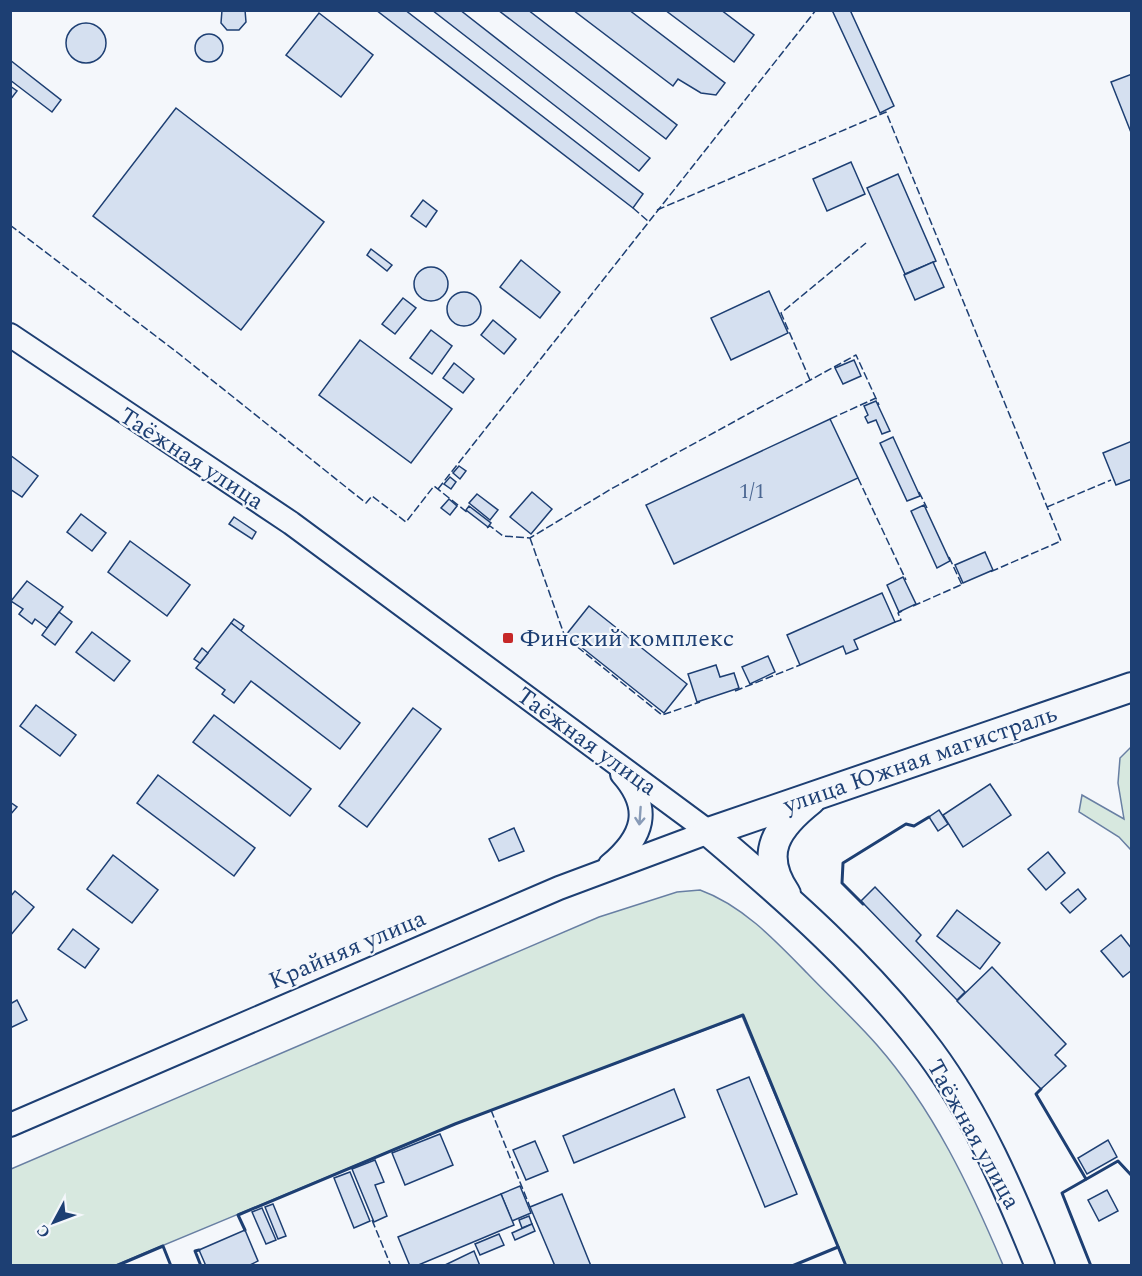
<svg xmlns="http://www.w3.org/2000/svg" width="1142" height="1276" viewBox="0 0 1142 1276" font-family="Spectral,serif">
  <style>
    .green { fill: #d7e8df; stroke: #687fa3; stroke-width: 1.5 }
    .building { fill: #d5e0f0; stroke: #1d3f73; stroke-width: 1.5 }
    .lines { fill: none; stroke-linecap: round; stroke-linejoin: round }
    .secondary-casing { stroke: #1d3f73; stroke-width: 26 }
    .highway-casing { stroke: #1d3f73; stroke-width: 32 }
    .secondary { stroke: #f4f7fb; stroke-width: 22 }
    .highway { stroke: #f4f7fb; stroke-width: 28 }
    .fence { stroke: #1d3f73; stroke-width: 1.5; stroke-dasharray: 8 3; stroke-linecap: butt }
    .wall { stroke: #1d3f73; stroke-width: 3 }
    .oneway { stroke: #889bb7 }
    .poi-dot { fill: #c62828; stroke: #f4f7fb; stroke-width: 2 }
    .labels { text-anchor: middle; stroke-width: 4.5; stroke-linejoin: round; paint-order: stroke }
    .number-label { font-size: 21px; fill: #4b6792 }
    .street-label { font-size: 24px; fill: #1d3f73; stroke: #f4f7fb }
    .poi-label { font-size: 24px; fill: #1d3f73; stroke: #f4f7fb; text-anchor: start }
  </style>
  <rect width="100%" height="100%" fill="#f4f7fb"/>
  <g class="green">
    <polygon points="1131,747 1131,850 1119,837 1079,812 1082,795 1124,819 1118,783 1120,758"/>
    <path d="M700 890C742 905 776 941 807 973 830 997 855 1020 877 1045 933 1109 970 1187 1003 1265H846L742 1016 455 1124 116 1265H11V1169L599 917 677 892Z"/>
  </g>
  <g class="building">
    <polygon points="245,10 246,22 239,30 227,30 221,23 222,10"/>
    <polygon points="376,10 405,10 643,194 633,208"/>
    <polygon points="432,10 460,10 650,158 639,171"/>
    <polygon points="498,10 528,10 677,125 666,139"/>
    <polygon points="573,10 629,10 725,83 716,95 701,93 678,79 673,86"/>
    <polygon points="665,10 721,10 754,35 734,62"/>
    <polygon points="832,10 850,10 894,106 880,113"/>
    <polygon points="319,13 373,55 341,97 286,55"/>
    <circle cx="86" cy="43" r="20"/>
    <circle cx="209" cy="48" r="14"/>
    <polygon points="10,60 61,100 52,112 10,80"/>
    <polygon points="1132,74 1132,135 1111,82"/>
    <polygon points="10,86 17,91 10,100"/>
    <polygon points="176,108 324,222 241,330 93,216"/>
    <polygon points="851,162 865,194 827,211 813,179"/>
    <polygon points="898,174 936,261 905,274 867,188"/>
    <polygon points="423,200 437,211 426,227 411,216"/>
    <polygon points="371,249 392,265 387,271 367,255"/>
    <polygon points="521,260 560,292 540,318 500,287"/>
    <polygon points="933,262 944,287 915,300 904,275"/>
    <circle cx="431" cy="284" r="17"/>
    <polygon points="769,291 788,333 731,360 711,318"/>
    <circle cx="464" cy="309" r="17"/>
    <polygon points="403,298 416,308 395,334 382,324"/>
    <polygon points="493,320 516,339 504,354 481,335"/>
    <polygon points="431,330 452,346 432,374 410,358"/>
    <polygon points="360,340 452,409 411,463 319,395"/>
    <polygon points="854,360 861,376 843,384 835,368"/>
    <polygon points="454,363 474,379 463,393 443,378"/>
    <polygon points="876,401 890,431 882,434 876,420 868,423 865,417 868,415 864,406"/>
    <polygon points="830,419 858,478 674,564 646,505"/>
    <polygon points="893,437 920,496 907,501 880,443"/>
    <polygon points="1132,441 1132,479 1116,485 1103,453"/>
    <polygon points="10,455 38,476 22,497 10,489"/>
    <polygon points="459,466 466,471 460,479 453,473"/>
    <polygon points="450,477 456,482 451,489 444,484"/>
    <polygon points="532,492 552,509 531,534 510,517"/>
    <polygon points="477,494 498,510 490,520 469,503"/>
    <polygon points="449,499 457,506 450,515 441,508"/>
    <polygon points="924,505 950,561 937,568 911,511"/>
    <polygon points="469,506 491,523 488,527 466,510"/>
    <polygon points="81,514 106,533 92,551 67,532"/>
    <polygon points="234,517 256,532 252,539 229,524"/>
    <polygon points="130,541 190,585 167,616 108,572"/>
    <polygon points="985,552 993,570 963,583 955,565"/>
    <polygon points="903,577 916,604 899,612 887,585"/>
    <polygon points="27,581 63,607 47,628 35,619 32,624 19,614 23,609 11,601"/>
    <polygon points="882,593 895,622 854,640 858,649 846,654 843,646 800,665 787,635"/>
    <polygon points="589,606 687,684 664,713 566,635"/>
    <polygon points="59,612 72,622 55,645 42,635"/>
    <polygon points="234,619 244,626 241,631 231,623"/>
    <polygon points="231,623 360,723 340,749 251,681 234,703 222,694 225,690 196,668"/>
    <polygon points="92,632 130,661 114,681 76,652"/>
    <polygon points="202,648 208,653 200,663 194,659"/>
    <polygon points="768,656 775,672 750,684 742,667"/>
    <polygon points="716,665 720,677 734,673 739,688 697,702 688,674"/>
    <polygon points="36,705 76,735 60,756 20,726"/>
    <polygon points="413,708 441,729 367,827 339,806"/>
    <polygon points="214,715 311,789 290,816 193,742"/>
    <polygon points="158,775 255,848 234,876 137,803"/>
    <polygon points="990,784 1011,815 963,847 943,815"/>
    <polygon points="10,802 17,807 10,815"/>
    <polygon points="939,810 948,824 938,831 929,817"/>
    <polygon points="514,828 524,851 499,861 489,839"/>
    <polygon points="1048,852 1065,873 1046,890 1028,869"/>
    <polygon points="113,855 158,890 132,923 87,889"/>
    <polygon points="875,887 921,935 916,941 965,992 957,1000 861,901"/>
    <polygon points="1078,889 1086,899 1070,913 1061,903"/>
    <polygon points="15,891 34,907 10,936 10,897"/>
    <polygon points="957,910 1000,943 980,969 937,936"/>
    <polygon points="73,929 99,949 85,968 58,949"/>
    <polygon points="1121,935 1132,949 1132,970 1123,977 1101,951"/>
    <polygon points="992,967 1066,1044 1055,1055 1066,1066 1041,1089 957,1001"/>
    <polygon points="17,1000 27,1020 10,1028 10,1004"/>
    <polygon points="749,1077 797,1194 765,1207 717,1090"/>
    <polygon points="674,1089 685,1117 574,1163 563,1136"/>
    <polygon points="440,1134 453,1165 405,1185 392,1153"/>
    <polygon points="1108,1140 1117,1157 1087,1174 1078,1158"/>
    <polygon points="535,1141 548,1171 526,1180 513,1150"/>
    <polygon points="375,1160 384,1182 375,1185 387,1216 374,1222 352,1169"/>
    <polygon points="350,1172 370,1221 354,1228 334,1178"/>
    <polygon points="520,1186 531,1213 512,1221 501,1194"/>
    <polygon points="1107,1190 1118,1211 1099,1221 1088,1200"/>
    <polygon points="501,1194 514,1225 416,1266 410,1266 398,1237"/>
    <polygon points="562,1194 591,1266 555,1266 530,1207"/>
    <polygon points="273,1204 286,1236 278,1239 265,1207"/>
    <polygon points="262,1208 276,1240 266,1244 252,1212"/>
    <polygon points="529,1216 532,1224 522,1228 519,1220"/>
    <polygon points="532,1224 535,1231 515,1240 512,1233"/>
    <polygon points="245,1230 258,1261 248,1266 206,1266 199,1250"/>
    <polygon points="499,1234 504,1245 480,1255 475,1244"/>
    <polygon points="474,1251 480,1266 443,1266"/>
  </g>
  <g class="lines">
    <g class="secondary-casing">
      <g id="secondary">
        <polyline points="10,335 291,523 709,832"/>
        <path d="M610 865C643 837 653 809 622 774"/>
        <polyline points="10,1125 559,888 709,832"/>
      </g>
    </g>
    <g class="highway-casing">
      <g id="highway">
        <path d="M709 832C787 898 868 969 930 1052 978 1117 1010 1192 1040 1266"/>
        <polyline points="709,832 1132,687"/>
        <path d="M786 894C758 853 777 827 811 800"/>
      </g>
    </g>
    <use href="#secondary" class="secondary"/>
    <use href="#highway" class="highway"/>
    <g class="fence">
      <polyline points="633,208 648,221"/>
      <polyline points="657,210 886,112 1061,541 990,572"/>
      <polyline points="10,225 178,353 366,503 372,496 406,522 434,486 468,513"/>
      <polyline points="810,380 781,313 866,243"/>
      <polyline points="830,419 876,398"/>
      <polyline points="858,478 906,580"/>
      <polyline points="438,489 816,10"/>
      <polyline points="919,492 927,508"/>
      <polyline points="1047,507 1111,480"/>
      <polyline points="487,528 490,526 503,536 530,538 611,489 856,355 879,405"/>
      <polyline points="530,538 565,637 662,715 700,702"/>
      <polyline points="949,557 962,585"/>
      <polyline points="913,606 963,584"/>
      <polyline points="895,622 901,620 898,613 902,611"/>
      <polyline points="735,691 800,665"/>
      <polyline points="491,1110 530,1207"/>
      <polyline points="372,1220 391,1266"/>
    </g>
    <g class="wall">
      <polyline points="863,904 842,883 843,863 906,824 914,826 929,817"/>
      <polyline points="1041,1089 1036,1094 1086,1179"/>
      <polyline points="245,1230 238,1215 455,1124 743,1015 846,1266"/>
      <polyline points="199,1250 195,1251 201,1266"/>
      <polyline points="116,1266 163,1246 171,1266"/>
      <polyline points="792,1266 838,1247"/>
      <polyline points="1091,1266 1062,1193 1118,1161 1132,1176"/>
    </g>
  </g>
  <defs><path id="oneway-shaft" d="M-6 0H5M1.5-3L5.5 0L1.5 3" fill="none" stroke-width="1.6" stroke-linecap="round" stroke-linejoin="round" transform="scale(1.5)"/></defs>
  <use class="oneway" href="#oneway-shaft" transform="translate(640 816) rotate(94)"/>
  <rect class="poi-dot" x="502" y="632" width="12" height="12" rx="3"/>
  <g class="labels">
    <g class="number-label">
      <text x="752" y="498">1/1</text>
    </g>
    <g class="street-label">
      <text transform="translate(192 458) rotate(33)" y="8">Таёжная улица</text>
      <text transform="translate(587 741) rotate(36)" y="8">Таёжная улица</text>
      <text transform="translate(920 759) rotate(-19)" y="8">улица Южная магистраль</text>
      <text transform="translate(347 949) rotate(-23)" y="8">Крайняя улица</text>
      <text transform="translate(974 1134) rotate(61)" y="8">Таёжная улица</text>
    </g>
    <g class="poi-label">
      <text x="520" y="646">Финский комплекс</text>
    </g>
  </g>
  <rect width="1142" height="1276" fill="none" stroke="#1d3f73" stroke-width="24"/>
  <g transform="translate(54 1222) rotate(229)" stroke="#f4f7fb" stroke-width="4.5" paint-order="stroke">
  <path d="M0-4.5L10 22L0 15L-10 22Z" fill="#1d3f73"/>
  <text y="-9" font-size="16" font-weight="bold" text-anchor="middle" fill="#1d3f73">С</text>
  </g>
</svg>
